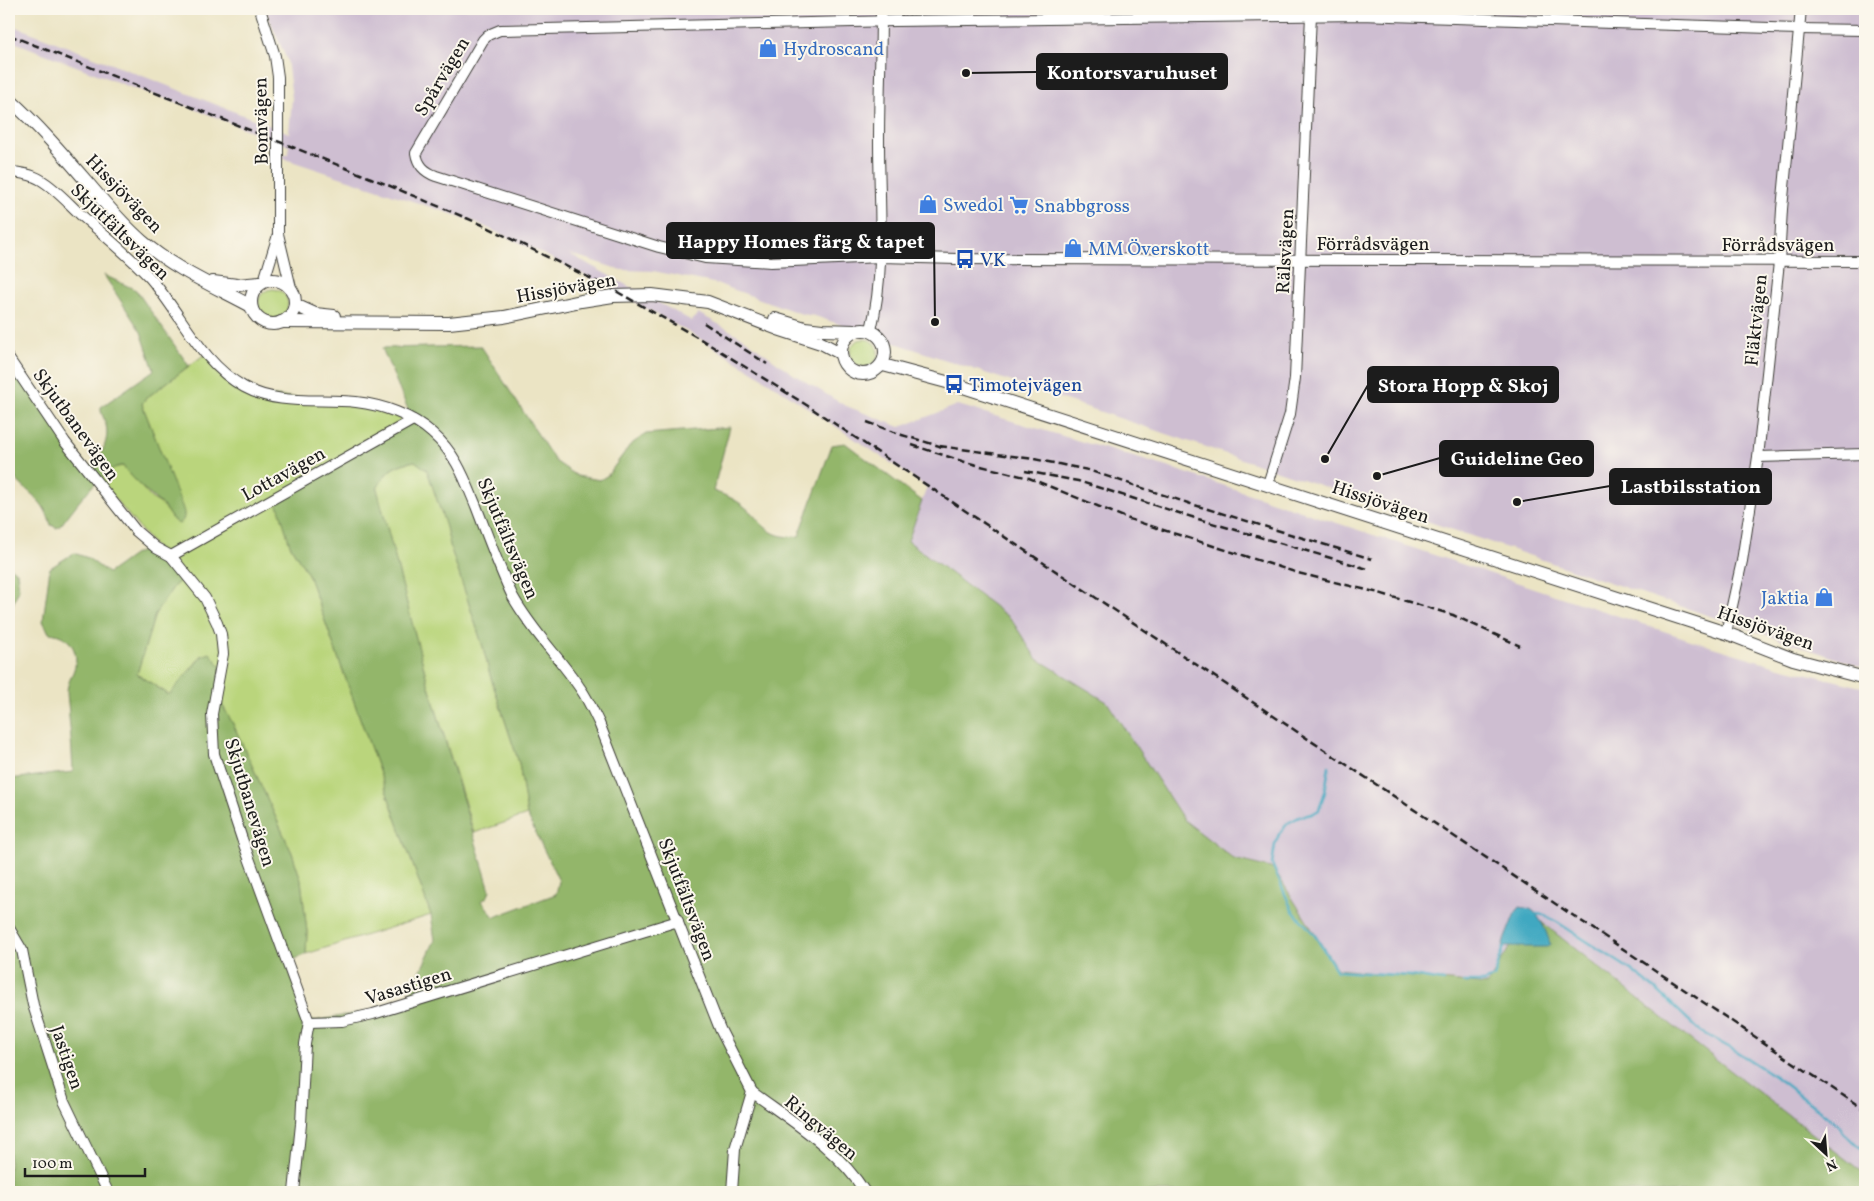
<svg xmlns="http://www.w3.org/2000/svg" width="1874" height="1201" viewBox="0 0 1874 1201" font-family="Vollkorn,serif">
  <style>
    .industrial { fill: #cebed1 }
    .green { fill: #bad57b; stroke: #6b784c }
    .forest { fill: #93b66b; stroke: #586944; fill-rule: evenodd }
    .water { fill: #41a8c1; stroke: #2e626e }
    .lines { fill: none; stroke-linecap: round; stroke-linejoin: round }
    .stream { stroke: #41a8c1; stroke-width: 2.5 }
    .minor-casing { stroke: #3b3a35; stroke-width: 12 }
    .major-casing { stroke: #3b3a35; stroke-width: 14 }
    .minor { stroke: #fff; stroke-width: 10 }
    .major { stroke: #fff; stroke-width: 12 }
    .rail { stroke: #1c1c1c; stroke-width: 2.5; stroke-dasharray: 8 4; stroke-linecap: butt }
    .labels { text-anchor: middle; stroke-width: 4; stroke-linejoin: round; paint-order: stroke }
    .shop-label { font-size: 19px; fill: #366cbe; stroke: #fbf7ec; text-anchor: start }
    .street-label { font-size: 19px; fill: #1c1c1c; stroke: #fbf7ec }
    .transit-label { font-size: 19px; fill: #164399; stroke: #fbf7ec; text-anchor: start }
    .leader { fill: none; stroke: #1c1c1c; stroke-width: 2 }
    .callout-dot { fill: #1c1c1c; stroke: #fbf7ec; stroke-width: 2 }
    .callout { fill: #1c1c1c; stroke: #1c1c1c; stroke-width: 2 }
    .callout-label { font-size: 20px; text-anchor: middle; font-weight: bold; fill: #fff }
  </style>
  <rect width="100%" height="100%" fill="#fbf7ec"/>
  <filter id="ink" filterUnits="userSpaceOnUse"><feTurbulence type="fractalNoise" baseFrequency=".02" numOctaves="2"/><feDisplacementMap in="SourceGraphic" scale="10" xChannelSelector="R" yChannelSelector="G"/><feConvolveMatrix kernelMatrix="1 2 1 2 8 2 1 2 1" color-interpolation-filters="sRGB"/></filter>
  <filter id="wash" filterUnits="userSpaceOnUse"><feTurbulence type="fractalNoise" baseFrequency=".0096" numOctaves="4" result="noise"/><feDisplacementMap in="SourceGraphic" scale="20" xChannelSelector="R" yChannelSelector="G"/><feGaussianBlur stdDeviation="1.12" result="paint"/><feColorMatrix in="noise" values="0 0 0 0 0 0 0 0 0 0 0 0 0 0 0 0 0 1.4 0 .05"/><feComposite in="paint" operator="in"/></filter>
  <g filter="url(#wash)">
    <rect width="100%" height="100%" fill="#ebe4c4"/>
    <polygon class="industrial" points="265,9 1865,9 1865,668 815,316 802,314 718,284 653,271 621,270 568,253 692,321 698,313 742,337 793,374 844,405 900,427 958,405 1174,469 1706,645 1780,667 1865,688 1865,1174 1687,1037 1531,914 1487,985 1337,969 1274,869 1234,859 1184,820 1106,702 1036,658 1011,619 907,541 927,487 755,373 697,337 617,292 539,252 473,221 279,157 288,154 289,146 187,106 130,87 9,40 9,24 289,133 292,98 287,60"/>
    <g class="green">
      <circle cx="273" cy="304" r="15"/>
      <circle cx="864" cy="353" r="14"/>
      <polygon points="205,354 220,370 263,395 356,402 413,420 290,545 308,574 431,915 306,954 307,932 301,880 292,853 233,724 216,694 202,655 170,695 137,674 155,614 174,586 183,578 156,548 99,480 112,468 123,466 151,498 161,504 174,521 184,515 142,404 145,399"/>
      <path d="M415 461 427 470 446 527 451 549 483 647 490 675 519 763 527 815 474 833 427 680 377 489C387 469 394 465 415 461Z"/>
    </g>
    <g class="forest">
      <path d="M104 275 136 290 189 366 145 399 142 404 180 501C183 509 188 518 179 524 169 519 168 510 160 503 145 491 135 481 123 466 105 464 72 511 61 525L57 528 51 525C42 493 24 494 9 470V359L87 469C100 460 110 441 106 425 105 418 100 414 101 407L154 370 141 332Z"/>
      <path d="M481 346 555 461 577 476 600 480 608 475 630 445 646 434 730 427 713 491C721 494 731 497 738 502 762 517 764 541 799 536L832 445 845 443 922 501 908 541 1011 619 1036 658 1107 702 1184 820 1234 859 1274 869 1337 969 1487 985 1530 913 1687 1037 1865 1174V1192H9V779L73 772C72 753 71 735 69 717 69 708 67 698 67 690 69 676 79 667 75 653 72 640 61 634 49 633L43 621 50 568 74 553 88 558 108 573 136 553 156 548 171 556 183 578 174 586 155 614 137 674 169 695 202 656 210 653 221 667 216 694 233 724 292 853 301 880 307 932 306 954 287 963 309 1022 405 1004 435 940 431 915 308 574 290 545 276 498 413 421 382 348ZM415 461 427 470 446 527 451 549 483 647 490 675 519 763 527 815 559 881 556 894 494 917 482 901 488 896 490 890 427 680 377 489C387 469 394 465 415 461Z"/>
      <polygon points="9,567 17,572 19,589 9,614"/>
    </g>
    <path class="water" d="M1520 907C1524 908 1529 908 1532 910 1539 914 1549 937 1550 944L1547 947H1504L1503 943 1515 913Z"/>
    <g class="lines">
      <g class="stream">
        <polyline points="1329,766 1325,792 1319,810 1312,814 1299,817 1288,823 1279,834 1275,845 1272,864 1292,910 1314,934 1337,971 1411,976 1444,981"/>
        <polyline points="1537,914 1544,915 1557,922 1631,970 1659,992 1701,1032 1734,1050 1773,1075 1840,1126 1843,1132 1865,1151"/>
        <polyline points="1463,982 1485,982 1494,977 1504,947"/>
      </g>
    </g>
  </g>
  <g filter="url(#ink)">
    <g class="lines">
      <g class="minor-casing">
        <g id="minor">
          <polyline points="260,9 275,56 278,77 278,234 291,288"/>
          <path d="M1865 30 1799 29 1360 15 895 21 500 30 488 35 483 40 416 153C418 166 425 172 436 176L659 247 705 258 771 262 881 257 957 259 1865 261"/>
          <path d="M9 172C19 172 33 175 41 180 56 189 69 204 81 215 105 236 130 256 151 279 182 315 201 363 244 387 278 406 319 398 356 402 382 405 412 415 432 433 456 454 464 477 476 506 488 537 499 568 513 597 532 631 559 657 580 688 588 699 593 711 599 723L720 1029 752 1092 735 1149 732 1192"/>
          <polyline points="264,281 278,235"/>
          <path d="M871 330C886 269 879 205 879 142 879 97 881 53 881 9"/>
          <polyline points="9,359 65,442 136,531 156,548 171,556 192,582 205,598 217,623 221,634 223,654 212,714 214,754 242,839 309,1022"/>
          <polyline points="1758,457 1865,454"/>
          <polyline points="1268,484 1290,414 1295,378 1311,15"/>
          <polyline points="171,556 413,420"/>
          <polyline points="1726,633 1742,561 1758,457 1779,262 1782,209 1801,9"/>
          <polyline points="9,928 22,950 33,1005 64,1101 108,1192"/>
          <polyline points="309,1022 342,1021 373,1014 678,921"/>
          <path d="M752 1092C793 1122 838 1149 865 1192"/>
          <polyline points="294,1192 301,1124 305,1044 309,1022"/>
        </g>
      </g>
      <g class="major-casing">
        <g id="major">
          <path d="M9 99C37 124 62 153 87 182 105 203 122 224 142 241 174 269 214 286 251 306"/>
          <circle cx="273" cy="302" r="22"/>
          <polyline points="213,282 237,285 260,283"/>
          <polyline points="295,305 315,314 334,316"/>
          <polyline points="775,319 805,328 822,330 856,331"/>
          <polyline points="281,322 449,323 504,317 581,301 613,296 652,295 708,302 778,329 821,343 840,353"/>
          <circle cx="863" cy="352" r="22"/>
          <polyline points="883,365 954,384 1726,633 1793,659 1865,678"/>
        </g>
      </g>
      <use href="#minor" class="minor"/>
      <use href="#major" class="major"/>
      <g class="rail">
        <polyline points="9,35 371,178 483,225 614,290 702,340 808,406 1865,1110"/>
        <polyline points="704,323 767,364"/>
        <polyline points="867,422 902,435 946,448"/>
        <polyline points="912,445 965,462 1029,478 1129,519 1298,573 1379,593 1453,615 1520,646"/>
        <polyline points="939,446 1034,459 1088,470 1191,504 1372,559"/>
        <polyline points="1025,471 1078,481 1195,518 1368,569"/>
      </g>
    </g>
  </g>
  <defs>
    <g id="shop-bare" transform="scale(1.5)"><path d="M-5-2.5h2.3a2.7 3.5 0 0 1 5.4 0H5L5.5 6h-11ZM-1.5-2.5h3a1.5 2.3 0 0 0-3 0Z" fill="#3f7fe0" stroke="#fbf7ec" stroke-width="2.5" paint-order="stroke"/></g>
    <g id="supermarket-bare" transform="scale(1.5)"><path d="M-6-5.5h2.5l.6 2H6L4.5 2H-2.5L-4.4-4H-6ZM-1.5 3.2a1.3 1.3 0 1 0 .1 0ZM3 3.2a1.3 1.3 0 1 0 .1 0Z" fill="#3f7fe0" stroke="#fbf7ec" stroke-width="2.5" paint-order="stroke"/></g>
    <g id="bus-bare" transform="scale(1.5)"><path d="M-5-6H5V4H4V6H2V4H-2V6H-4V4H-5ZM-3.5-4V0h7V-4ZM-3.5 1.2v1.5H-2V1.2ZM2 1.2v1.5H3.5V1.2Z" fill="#1a4fb4" stroke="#fbf7ec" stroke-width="2.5" paint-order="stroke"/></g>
  </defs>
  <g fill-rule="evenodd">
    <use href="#shop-bare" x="768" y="48"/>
    <use href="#shop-bare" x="928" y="204"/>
    <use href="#supermarket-bare" x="1019" y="205"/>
    <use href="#shop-bare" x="1073" y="248"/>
    <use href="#bus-bare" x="965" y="259"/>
    <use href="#bus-bare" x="954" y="384"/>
    <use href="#shop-bare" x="1824" y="597"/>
  </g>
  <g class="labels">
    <g class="shop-label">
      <text x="783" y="55">Hydroscand</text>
      <text x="943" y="211">Swedol</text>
      <text x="1034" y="212">Snabbgross</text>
      <text x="1088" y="255">MM Överskott</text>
      <text x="1809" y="604" text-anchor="end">Jaktia</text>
    </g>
    <g class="street-label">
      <text transform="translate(441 76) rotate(-59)" y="7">Spårvägen</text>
      <text transform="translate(260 121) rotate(-91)" y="7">Bomvägen</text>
      <text transform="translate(125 193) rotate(46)" y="7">Hissjövägen</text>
      <text transform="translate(121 231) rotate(44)" y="7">Skjutfältsvägen</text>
      <text x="1373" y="250">Förrådsvägen</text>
      <text x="1778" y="251">Förrådsvägen</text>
      <text transform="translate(1284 251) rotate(-87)" y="7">Rälsvägen</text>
      <text transform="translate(566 287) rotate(-10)" y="7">Hissjövägen</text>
      <text transform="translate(1755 320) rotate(-84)" y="7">Fläktvägen</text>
      <text transform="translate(77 424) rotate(54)" y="7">Skjutbanevägen</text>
      <text transform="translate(283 473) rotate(-29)" y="7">Lottavägen</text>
      <text transform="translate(1381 501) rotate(18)" y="7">Hissjövägen</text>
      <text transform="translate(509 538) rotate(67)" y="7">Skjutfältsvägen</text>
      <text transform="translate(1766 627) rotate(19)" y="7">Hissjövägen</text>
      <text transform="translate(251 802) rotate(73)" y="7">Skjutbanevägen</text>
      <text transform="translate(688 899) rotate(69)" y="7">Skjutfältsvägen</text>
      <text transform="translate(408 985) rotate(-17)" y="7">Vasastigen</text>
      <text transform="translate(68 1057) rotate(71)" y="7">Jastigen</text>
      <text transform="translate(822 1127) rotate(40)" y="7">Ringvägen</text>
    </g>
    <g class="transit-label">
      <text x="980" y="266">VK</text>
      <text x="969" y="391">Timotejvägen</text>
    </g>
  </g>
  <path class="leader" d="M966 73L1037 72M935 322L934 241M1325 459L1368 385M1377 476L1440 458M1517 502L1610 486"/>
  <g class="callout-dot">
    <circle cx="966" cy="73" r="5"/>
    <circle cx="935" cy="322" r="5"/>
    <circle cx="1325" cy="459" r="5"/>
    <circle cx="1377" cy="476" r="5"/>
    <circle cx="1517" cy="502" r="5"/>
  </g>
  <g class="callout">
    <rect x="1037" y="54" width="190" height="35" rx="5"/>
    <rect x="667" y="223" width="267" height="35" rx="5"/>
    <rect x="1368" y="367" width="190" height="35" rx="5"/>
    <rect x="1440" y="441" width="153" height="35" rx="5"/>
    <rect x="1610" y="469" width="161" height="35" rx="5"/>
  </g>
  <g class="callout-label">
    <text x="1132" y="79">Kontorsvaruhuset</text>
    <text x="801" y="248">Happy Homes färg &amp; tapet</text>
    <text x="1463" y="392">Stora Hopp &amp; Skoj</text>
    <text x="1517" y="465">Guideline Geo</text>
    <text x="1691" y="493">Lastbilsstation</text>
  </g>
  <rect width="1874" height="1201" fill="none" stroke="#fbf7ec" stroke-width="30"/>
  <g transform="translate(1826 1154) rotate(154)" stroke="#fbf7ec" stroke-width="4" paint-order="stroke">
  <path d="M0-4L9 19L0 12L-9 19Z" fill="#1c1c1c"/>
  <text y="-8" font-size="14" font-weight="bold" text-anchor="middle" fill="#1c1c1c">N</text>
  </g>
  <path d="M25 1168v8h120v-8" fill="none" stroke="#1c1c1c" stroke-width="2.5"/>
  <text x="32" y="1168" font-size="15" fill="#1c1c1c" stroke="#fbf7ec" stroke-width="4" paint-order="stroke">100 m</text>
</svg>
